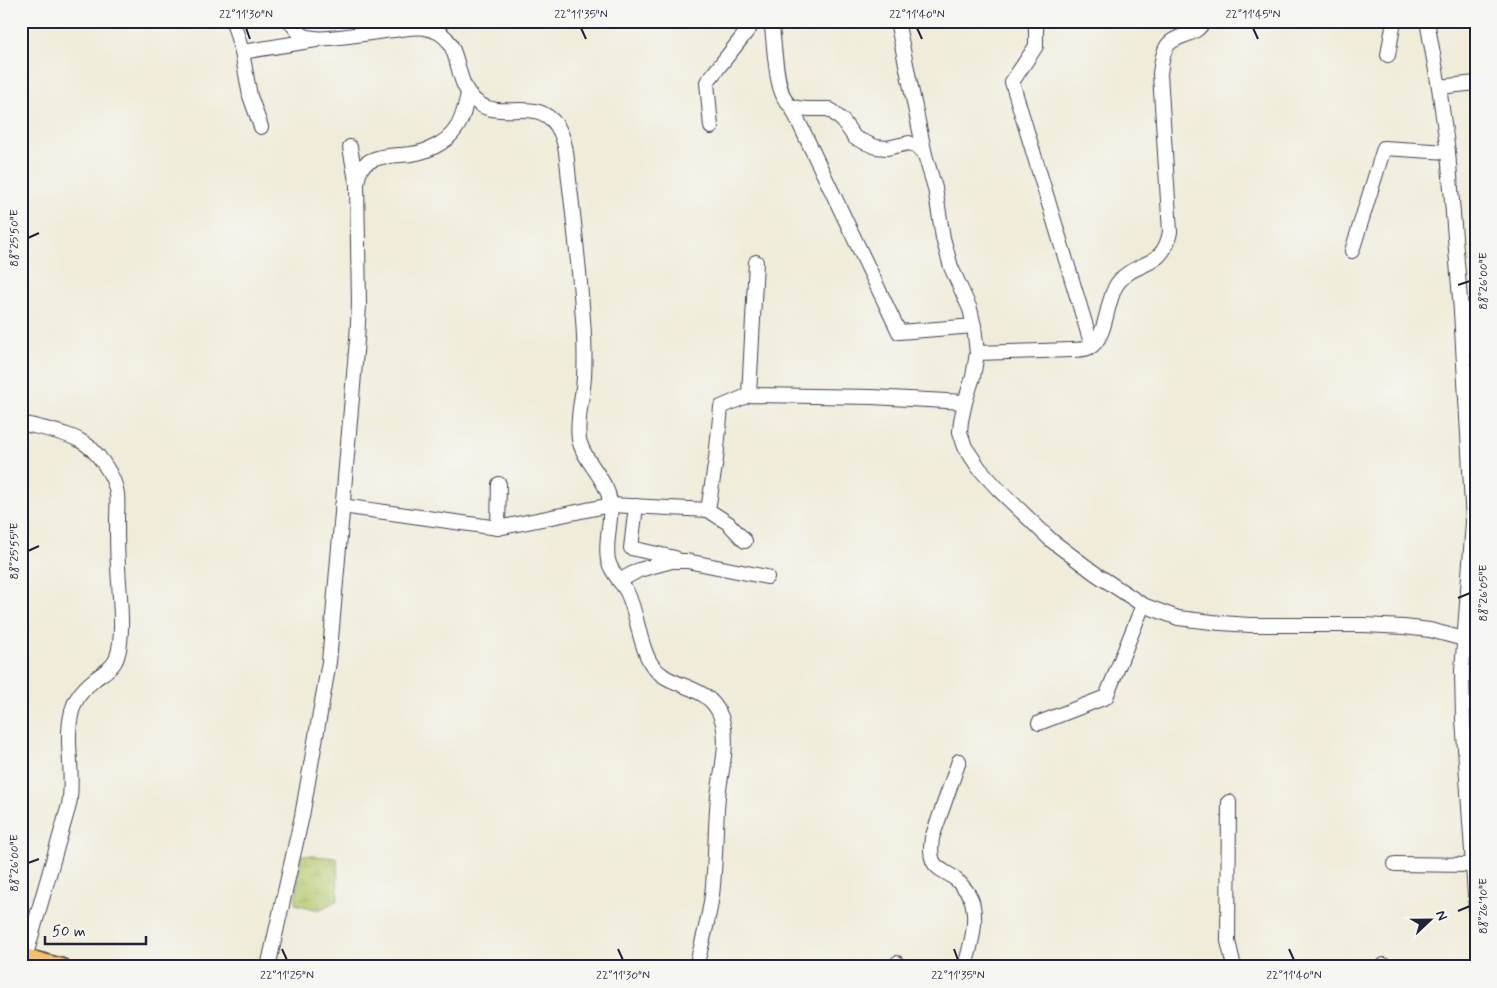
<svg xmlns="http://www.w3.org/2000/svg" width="1497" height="988" viewBox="0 0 1497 988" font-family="Mynerve,sans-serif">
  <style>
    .wetland { fill: url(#wetland-marsh); stroke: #6c7654 }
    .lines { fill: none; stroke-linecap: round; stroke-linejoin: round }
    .minor-casing { stroke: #414053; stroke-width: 16 }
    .major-casing { stroke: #414053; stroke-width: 19 }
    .minor { stroke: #fff; stroke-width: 14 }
    .major { stroke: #f5c16b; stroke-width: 16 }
    .ticks { fill: none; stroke: #22223b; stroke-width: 2 }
    .neatline { fill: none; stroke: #22223b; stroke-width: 2 }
    .ticks-label { font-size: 12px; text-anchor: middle; fill: #22223b }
  </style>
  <defs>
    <pattern id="wetland-marsh" width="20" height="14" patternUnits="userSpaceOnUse" patternTransform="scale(1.25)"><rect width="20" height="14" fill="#b5ca6e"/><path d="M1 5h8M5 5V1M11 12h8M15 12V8" fill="none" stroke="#9bad60"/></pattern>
  </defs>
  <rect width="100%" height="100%" fill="#f6f6f2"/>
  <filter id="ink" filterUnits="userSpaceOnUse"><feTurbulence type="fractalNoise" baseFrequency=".02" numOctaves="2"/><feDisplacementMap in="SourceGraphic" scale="10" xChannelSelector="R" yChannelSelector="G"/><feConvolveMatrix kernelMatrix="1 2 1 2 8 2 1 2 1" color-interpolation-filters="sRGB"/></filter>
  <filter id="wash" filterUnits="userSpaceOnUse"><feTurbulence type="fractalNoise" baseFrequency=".0096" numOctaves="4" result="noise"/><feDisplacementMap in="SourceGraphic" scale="20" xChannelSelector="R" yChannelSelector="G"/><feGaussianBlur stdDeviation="1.12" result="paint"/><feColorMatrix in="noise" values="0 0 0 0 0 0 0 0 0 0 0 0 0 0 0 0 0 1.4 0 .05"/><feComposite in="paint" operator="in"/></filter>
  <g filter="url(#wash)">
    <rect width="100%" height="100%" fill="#f0ecd9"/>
    <polygon class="wetland" points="301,855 337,858 338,900 319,910 295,904"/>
  </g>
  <g filter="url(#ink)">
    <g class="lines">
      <g class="minor-casing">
        <g id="minor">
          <polyline points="233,21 242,52 250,96 261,127"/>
          <path d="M290 21C295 28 299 35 308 37 318 40 329 38 339 37 357 35 376 32 394 30 404 29 415 26 425 28 468 35 448 81 478 103 502 121 537 96 557 126 567 141 567 163 569 180 573 211 576 242 579 272 582 307 586 342 584 377 583 397 576 419 579 439 582 457 601 474 608 493 615 515 604 538 608 560 611 573 621 581 627 592 638 614 638 641 650 662 667 691 708 681 721 717 730 741 721 771 718 796 715 829 716 862 712 895 709 919 702 943 696 967"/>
          <path d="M771 21C775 40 774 100 793 107 804 110 817 109 829 109L843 121 855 138 876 147 887 148 909 143 917 146 925 155 935 188 943 238 951 267 970 309 974 326 977 353 973 377 965 402 961 421 960 432 965 447 979 468 998 489 1052 541 1096 574 1143 605 1178 618 1221 623 1250 625H1364L1404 627 1430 630 1464 639 1476 640"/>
          <polyline points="897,21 925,155"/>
          <polyline points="1036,21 1036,46 1012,82 1092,346"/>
          <polyline points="1427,21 1439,87 1448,152 1461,311 1473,522 1462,671 1463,719 1476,909"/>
          <polyline points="242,52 316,40"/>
          <polyline points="1388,55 1394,21"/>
          <polyline points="1439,87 1476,83"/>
          <polyline points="791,106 899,332 974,326"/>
          <polyline points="711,127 707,82 755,21"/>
          <polyline points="350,147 356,181"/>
          <polyline points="1352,251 1384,148 1448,152"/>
          <polyline points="1461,311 1476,311"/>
          <path d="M977 353 1071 350C1078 350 1084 350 1090 347 1107 338 1106 300 1117 284 1135 259 1163 271 1170 232L1160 74C1161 65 1162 54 1167 46 1176 33 1198 37 1203 21"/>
          <polyline points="749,395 756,262"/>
          <path d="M21 423C40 428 62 431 79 440 96 448 115 476 117 494 118 503 117 512 117 521 117 536 117 551 118 566 119 593 125 632 117 657 114 668 102 673 94 680 84 688 75 698 72 711 64 742 75 773 69 805L25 958"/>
          <polyline points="342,506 498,528 611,505 708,510 716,459 721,407 749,395 872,397 965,402"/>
          <polyline points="636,506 631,548 675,558"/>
          <polyline points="708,510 728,523 745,541"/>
          <polyline points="498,528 499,484"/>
          <polyline points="619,581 639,570 672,561 687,561 767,577"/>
          <polyline points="1039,723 1106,697 1143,605"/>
          <path d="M959 761 932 838C931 846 930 854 933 861 937 870 947 872 954 878 962 884 972 896 973 906 977 926 970 947 965 967"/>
          <polyline points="1229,802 1228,941 1234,967"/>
          <polyline points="1395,864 1473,865"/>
          <path d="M268 967 302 816 329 662 357 340 359 304 357 184C358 178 359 171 363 166 375 154 396 156 411 154 427 152 446 143 455 130 463 120 465 106 468 94"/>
          <polyline points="896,967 897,963"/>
          <polyline points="1384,967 1384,965"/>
        </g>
      </g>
      <g class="major-casing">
        <polyline id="major" points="21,956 62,967"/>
      </g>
      <use href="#minor" class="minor"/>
      <use href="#major" class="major"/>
    </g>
  </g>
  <path class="ticks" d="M246 28 250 39M581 28 586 39M917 28 922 39M1253 28 1258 39M28 238 39 233M1458 285 1470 281M28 551 39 546M1458 598 1470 593M28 863 39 859M1458 911 1470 906M282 949 287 960M618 949 623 960M954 949 958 960M1289 949 1294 960"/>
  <rect width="1497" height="988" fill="none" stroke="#f6f6f2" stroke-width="55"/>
  <g transform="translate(1430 920) rotate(68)" stroke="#f6f6f2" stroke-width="4" paint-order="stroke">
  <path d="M0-4L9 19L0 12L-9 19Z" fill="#22223b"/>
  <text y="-8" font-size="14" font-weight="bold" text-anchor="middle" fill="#22223b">N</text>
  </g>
  <path d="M45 936v8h101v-8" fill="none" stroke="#22223b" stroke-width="2.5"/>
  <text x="52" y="936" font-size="15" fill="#22223b" stroke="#f6f6f2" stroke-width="4" paint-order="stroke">50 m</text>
  <rect x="28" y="28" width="1442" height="932" class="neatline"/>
  <g class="ticks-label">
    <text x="246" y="18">22°11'30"N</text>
    <text x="581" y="18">22°11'35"N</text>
    <text x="917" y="18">22°11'40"N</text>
    <text x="1253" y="18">22°11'45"N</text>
    <text transform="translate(14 238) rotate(-90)" y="4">88°25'50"E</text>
    <text transform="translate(1483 281) rotate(-90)" y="4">88°26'00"E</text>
    <text transform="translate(14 551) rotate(-90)" y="4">88°25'55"E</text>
    <text transform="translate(1483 593) rotate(-90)" y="4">88°26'05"E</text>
    <text transform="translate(14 863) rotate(-90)" y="4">88°26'00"E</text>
    <text transform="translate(1483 906) rotate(-90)" y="4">88°26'10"E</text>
    <text x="287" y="979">22°11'25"N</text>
    <text x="623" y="979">22°11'30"N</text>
    <text x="958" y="979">22°11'35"N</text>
    <text x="1294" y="979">22°11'40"N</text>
  </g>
</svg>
